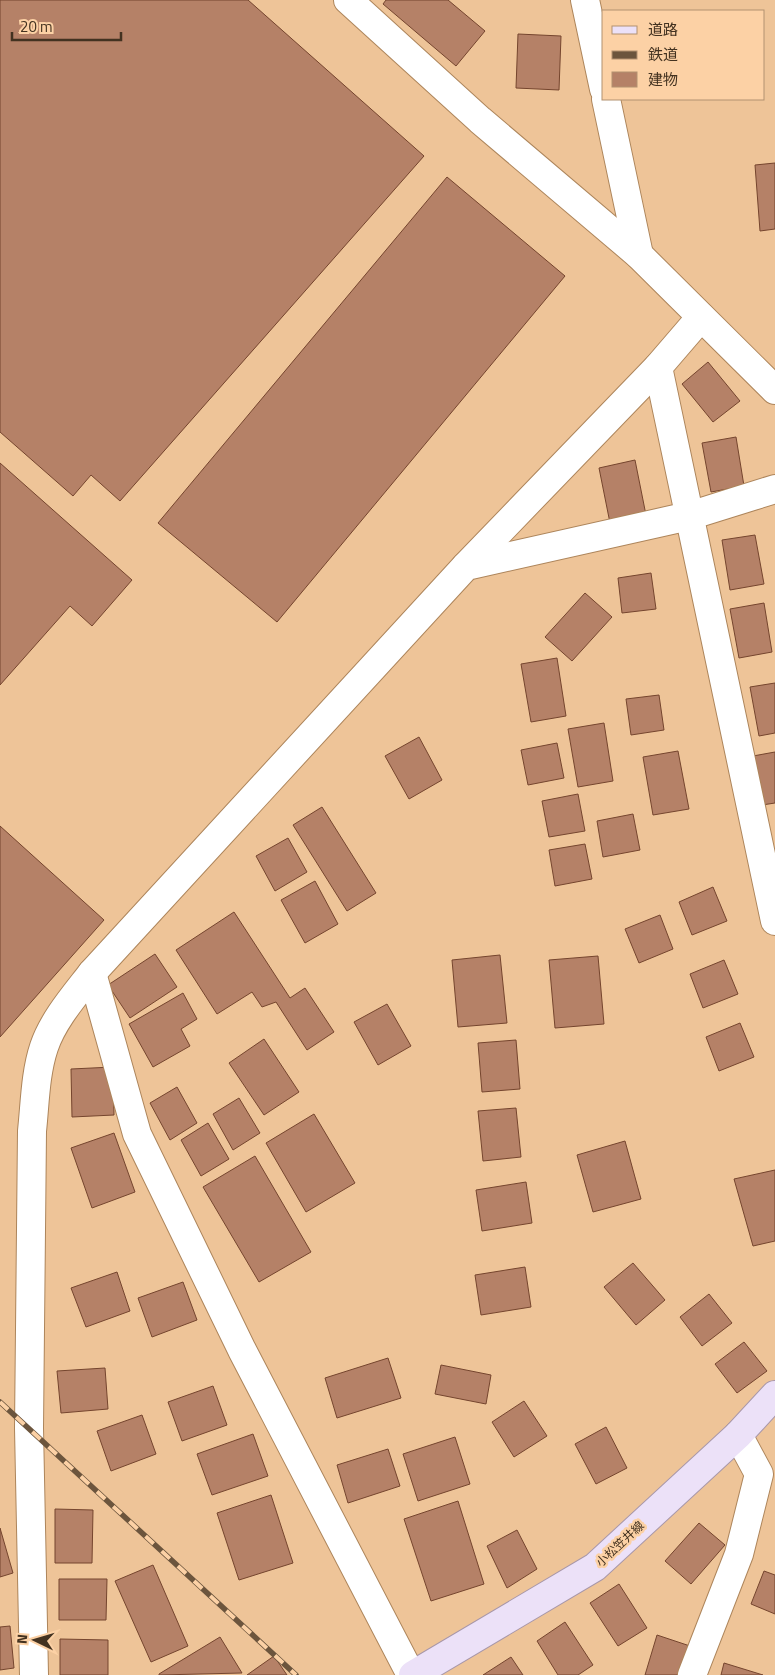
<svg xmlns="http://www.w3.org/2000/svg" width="775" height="1675" viewBox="0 0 775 1675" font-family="'Titillium Web','Noto Sans JP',sans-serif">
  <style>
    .building { fill: #b58167; stroke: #75452e }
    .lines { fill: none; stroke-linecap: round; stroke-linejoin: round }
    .minor-casing { stroke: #ad855b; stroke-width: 30 }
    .major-casing { stroke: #a897a9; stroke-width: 30 }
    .minor { stroke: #fff; stroke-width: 28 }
    .major { stroke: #ece1f8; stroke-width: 28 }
    .rail-casing { stroke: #6c553d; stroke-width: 5.5 }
    .rail { stroke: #fcd1a5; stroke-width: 4; stroke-dasharray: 11; stroke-linecap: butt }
    .labels { text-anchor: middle; stroke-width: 5; stroke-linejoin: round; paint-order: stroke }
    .street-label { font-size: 12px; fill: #433220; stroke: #fcd1a5 }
  </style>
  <rect width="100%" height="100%" fill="#eec498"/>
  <g class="building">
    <polygon points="0,0 248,0 424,156 120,501 91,475 73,496 0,432"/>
    <polygon points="386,0 448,0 485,31 456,66 383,4"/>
    <polygon points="518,34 561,36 559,90 516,88"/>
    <polygon points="775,163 775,229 760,231 755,165"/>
    <polygon points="447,177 565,276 277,622 158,523"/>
    <polygon points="708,362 740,401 713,422 682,384"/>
    <polygon points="736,437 744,486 711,492 702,443"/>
    <polygon points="635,460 646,515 610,523 599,468"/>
    <polygon points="0,463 132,580 92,626 70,606 0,685"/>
    <polygon points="755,535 764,584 730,590 722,540"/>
    <polygon points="651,573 656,609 622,613 618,578"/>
    <polygon points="585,593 612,617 572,661 545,637"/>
    <polygon points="764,603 772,652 739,658 730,609"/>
    <polygon points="557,658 566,716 531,722 521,664"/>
    <polygon points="775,683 775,733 759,736 750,687"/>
    <polygon points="659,695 664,730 631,735 626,699"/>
    <polygon points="604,723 613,781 578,787 568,729"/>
    <polygon points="419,737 442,780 409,799 385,756"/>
    <polygon points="557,743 564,778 528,785 521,750"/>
    <polygon points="678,751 689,809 653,815 643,757"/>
    <polygon points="775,752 775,803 762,805 753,756"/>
    <polygon points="578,794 585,831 549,837 542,801"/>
    <polygon points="322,807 376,893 347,911 293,825"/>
    <polygon points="633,814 640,850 603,857 597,821"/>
    <polygon points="0,826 104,920 0,1037"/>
    <polygon points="288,838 307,872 275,891 256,856"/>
    <polygon points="585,844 592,879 555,886 549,850"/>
    <polygon points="315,881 338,924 305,943 281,900"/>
    <polygon points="713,887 727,921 692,935 679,902"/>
    <polygon points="234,912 290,998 305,988 334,1032 307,1050 276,1002 262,1007 252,992 217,1014 176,950"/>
    <polygon points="660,915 673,949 639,963 625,929"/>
    <polygon points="155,954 177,987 130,1018 108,985"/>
    <polygon points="500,955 507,1023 458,1027 452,960"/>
    <polygon points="598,956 604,1024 555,1028 549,960"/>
    <polygon points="724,960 738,994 703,1008 690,974"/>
    <polygon points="183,993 197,1019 181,1029 190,1046 153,1067 129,1024"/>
    <polygon points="387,1004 411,1046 378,1065 354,1022"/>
    <polygon points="740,1023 754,1057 719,1071 706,1037"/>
    <polygon points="264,1039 299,1092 264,1115 229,1063"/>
    <polygon points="516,1040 520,1089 482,1092 478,1043"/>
    <polygon points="113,1067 114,1115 72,1117 71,1069"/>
    <polygon points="177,1087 197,1123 170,1140 150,1103"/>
    <polygon points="239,1098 260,1133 233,1150 213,1114"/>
    <polygon points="516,1108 521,1157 483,1161 478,1111"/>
    <polygon points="314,1114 355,1183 306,1212 266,1143"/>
    <polygon points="208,1123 229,1159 201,1176 181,1140"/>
    <polygon points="114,1133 135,1192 92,1208 71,1148"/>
    <polygon points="625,1141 641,1199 593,1212 577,1155"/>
    <polygon points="255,1156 311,1252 259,1282 203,1187"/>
    <polygon points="775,1170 775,1241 753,1246 734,1179"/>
    <polygon points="526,1182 532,1223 482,1231 476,1190"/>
    <polygon points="633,1263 665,1300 636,1325 604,1287"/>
    <polygon points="525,1267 531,1307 481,1315 475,1275"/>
    <polygon points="117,1272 130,1311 86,1327 71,1288"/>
    <polygon points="183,1282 197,1320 152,1337 138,1298"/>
    <polygon points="709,1294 732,1323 702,1346 680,1317"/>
    <polygon points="744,1342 767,1371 737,1393 715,1364"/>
    <polygon points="388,1358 401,1398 337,1418 325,1378"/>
    <polygon points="441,1365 491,1375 486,1404 435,1394"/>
    <polygon points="105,1368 108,1409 61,1413 57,1371"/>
    <polygon points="213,1386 227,1425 182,1441 168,1402"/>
    <polygon points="524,1401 547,1436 514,1457 492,1422"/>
    <polygon points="142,1415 156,1454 111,1471 97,1431"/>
    <polygon points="606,1427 627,1468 596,1484 575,1444"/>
    <polygon points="253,1434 268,1476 212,1495 197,1454"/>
    <polygon points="455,1437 470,1484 418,1501 403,1454"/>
    <polygon points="388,1449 400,1486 348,1503 337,1465"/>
    <polygon points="271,1495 293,1563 239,1580 217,1513"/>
    <polygon points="458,1501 484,1584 431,1601 404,1519"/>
    <polygon points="55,1509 93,1510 92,1563 55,1563"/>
    <polygon points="699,1523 725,1545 691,1584 665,1561"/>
    <polygon points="0,1528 13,1573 0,1577"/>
    <polygon points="517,1530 537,1569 507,1588 487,1546"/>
    <polygon points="153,1565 188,1646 151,1662 115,1581"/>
    <polygon points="764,1571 775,1575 775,1614 751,1604"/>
    <polygon points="59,1579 107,1579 106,1620 59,1620"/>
    <polygon points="619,1584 647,1628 618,1646 590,1603"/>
    <polygon points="565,1622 593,1665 578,1675 558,1675 537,1641"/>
    <polygon points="10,1626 14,1668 0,1670 0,1627"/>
    <polygon points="657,1635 690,1646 681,1675 645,1675"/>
    <polygon points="220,1637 242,1673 159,1675 159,1674"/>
    <polygon points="60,1639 108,1640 108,1675 60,1675"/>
    <polygon points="274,1656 287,1675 247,1675"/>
    <polygon points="511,1657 523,1675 483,1675"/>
    <polygon points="724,1663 763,1675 721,1675"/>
  </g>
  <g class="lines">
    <g class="minor-casing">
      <g id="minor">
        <polyline points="348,0 480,120 639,255 775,390"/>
        <polyline points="585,0 604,89"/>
        <polyline points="606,99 639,255"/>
        <polyline points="701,317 658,367 775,921"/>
        <polyline points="466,566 658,367"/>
        <polyline points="92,973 137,1134 242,1350 411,1675"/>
        <path d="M34 1675 29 1428 32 1131C35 1104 35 1074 44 1047 53 1020 75 995 92 973L466 566 689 516 775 489"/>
        <polyline points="692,1675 739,1554 759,1474 738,1435"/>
      </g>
    </g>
    <g class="major-casing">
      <polyline id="major" points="413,1675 595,1567 738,1435 775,1395"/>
    </g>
    <use href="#minor" class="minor"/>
    <use href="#major" class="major"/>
    <g class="rail-casing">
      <polyline id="rail" points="0,1402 296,1675"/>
    </g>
    <use href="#rail" class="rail"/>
  </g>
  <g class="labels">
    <g class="street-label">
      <text transform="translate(620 1544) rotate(-43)" y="4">小松笠井線</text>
    </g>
  </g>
  <rect x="602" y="10" width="162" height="90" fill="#fcd1a5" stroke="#b29170"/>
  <rect x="612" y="26" width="25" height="8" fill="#ece1f8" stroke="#b29170"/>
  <text x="648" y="35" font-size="15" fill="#433220">道路</text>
  <rect x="612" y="51" width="25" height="8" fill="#6c553d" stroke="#b29170"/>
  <text x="648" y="60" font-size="15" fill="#433220">鉄道</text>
  <rect x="612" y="72" width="25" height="15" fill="#b58167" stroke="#b29170"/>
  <text x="648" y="85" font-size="15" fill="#433220">建物</text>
  <g transform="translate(35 1640) rotate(275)" stroke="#fcd1a5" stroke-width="4" paint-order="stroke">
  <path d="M0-4L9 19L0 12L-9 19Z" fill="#433220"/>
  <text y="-8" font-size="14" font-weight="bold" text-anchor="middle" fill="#433220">N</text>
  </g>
  <path d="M12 32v8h109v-8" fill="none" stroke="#433220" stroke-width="2.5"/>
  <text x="20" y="32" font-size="15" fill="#433220" stroke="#fcd1a5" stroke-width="4" paint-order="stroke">20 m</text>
</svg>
